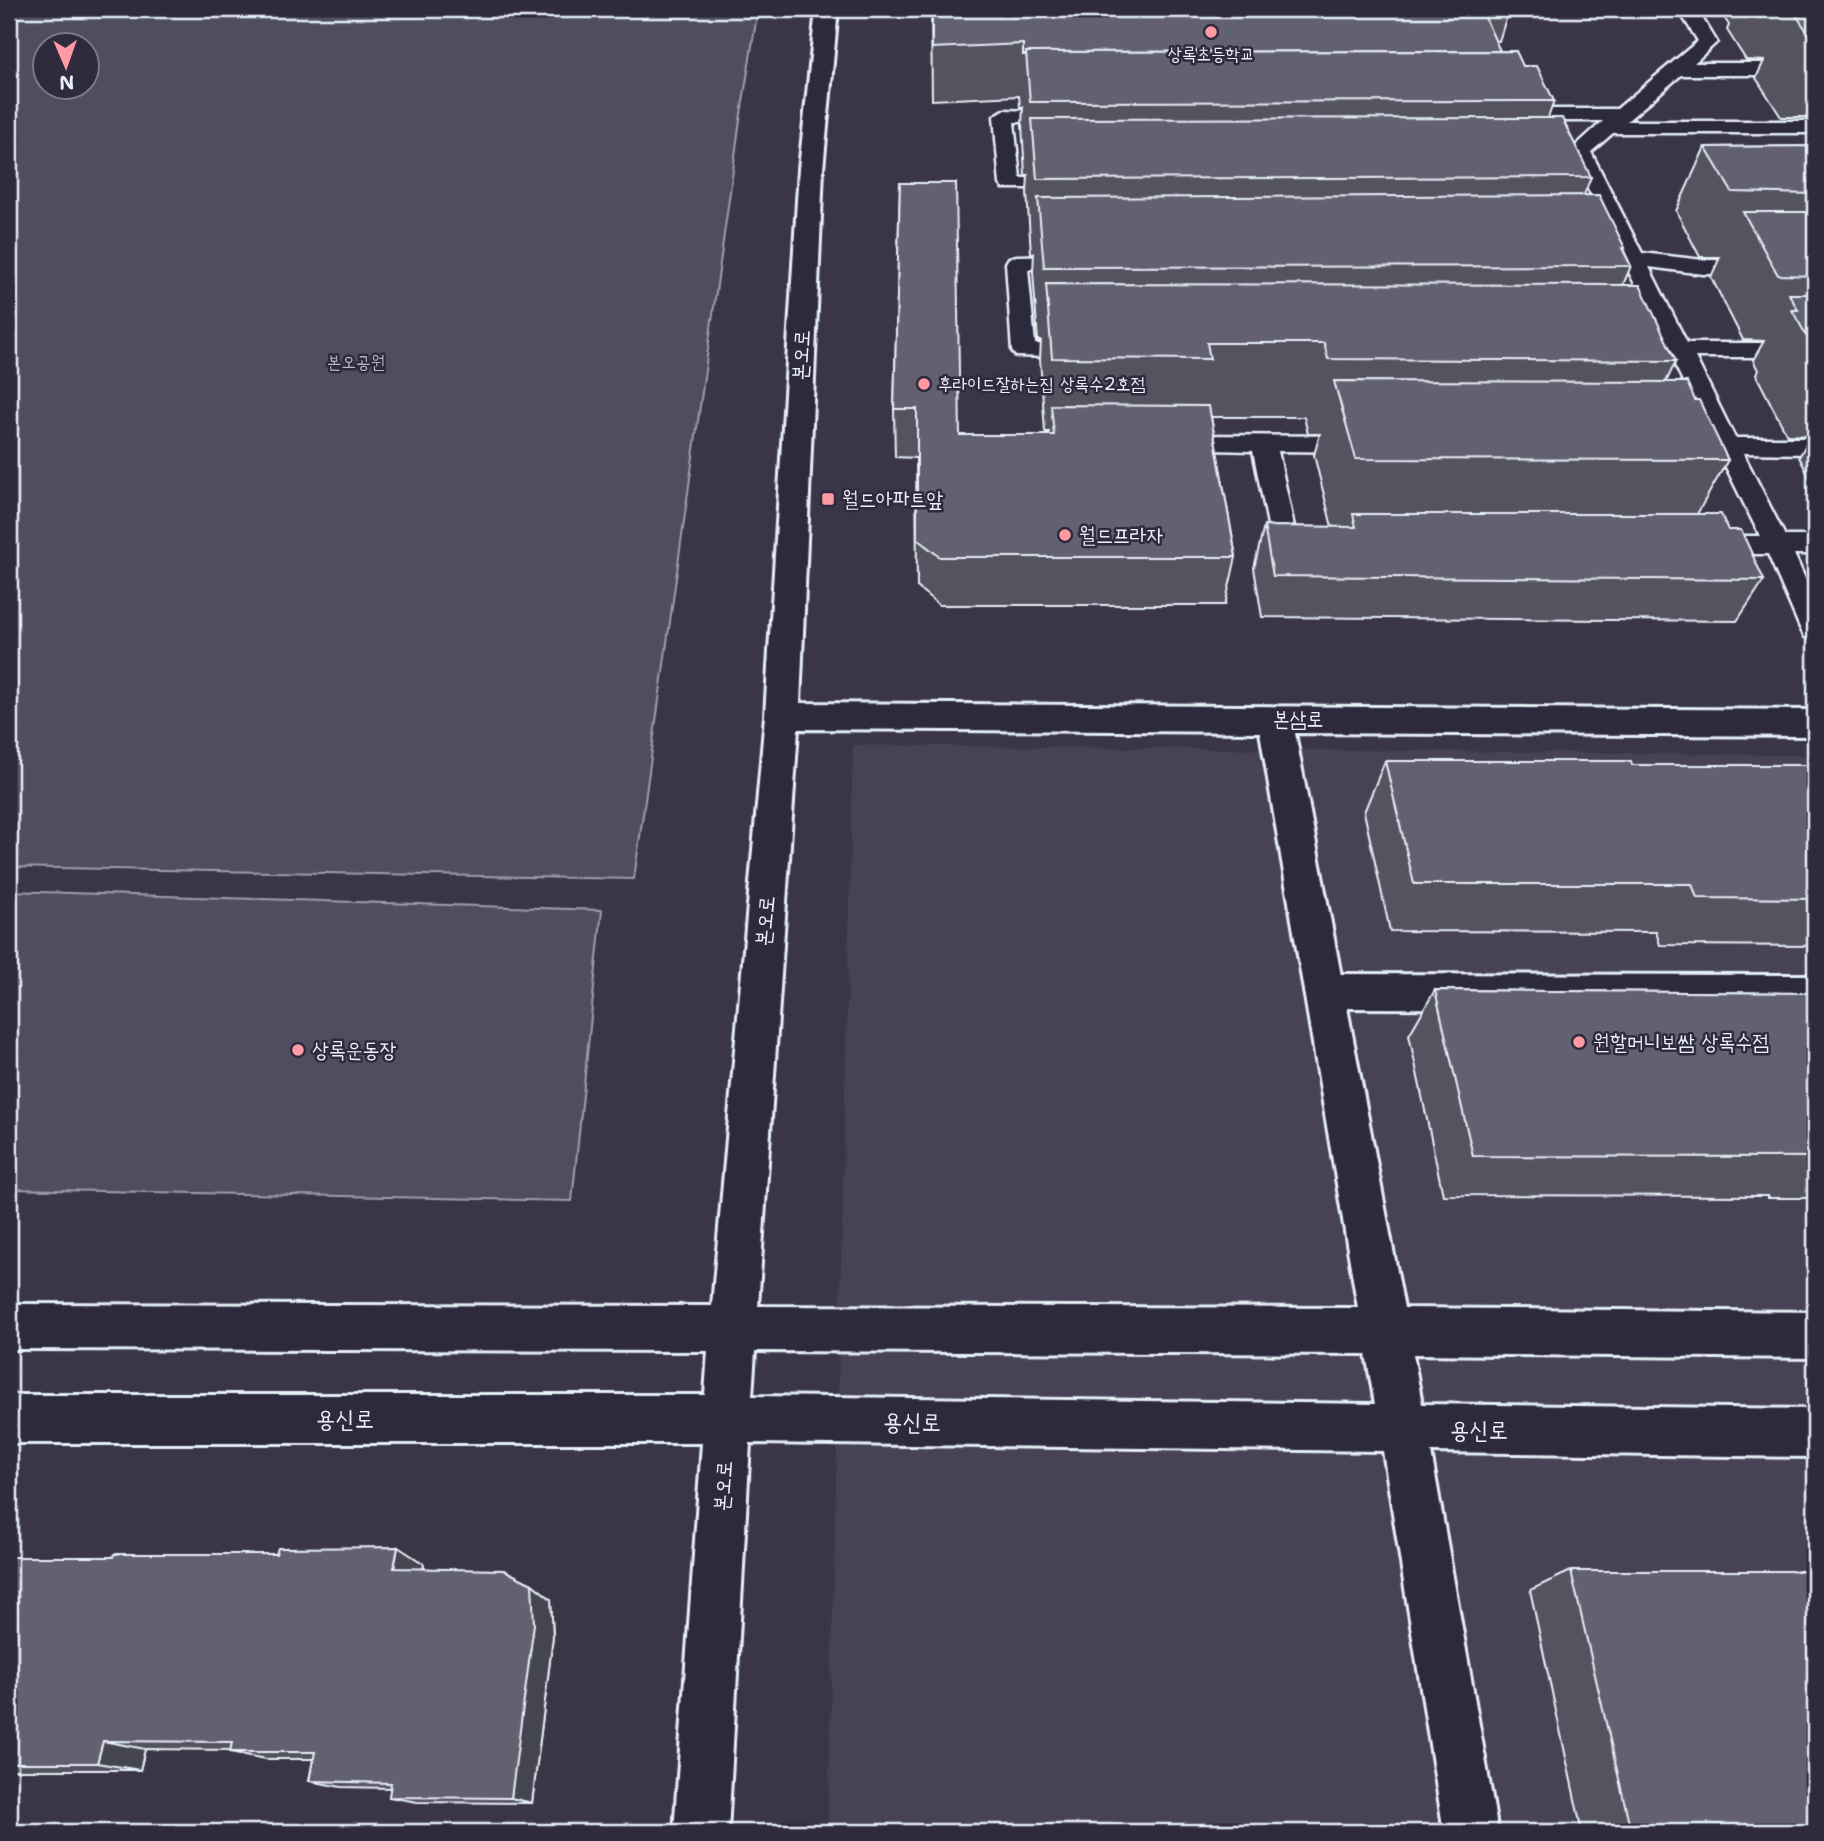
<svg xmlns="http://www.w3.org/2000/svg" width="1824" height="1841" viewBox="0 0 1824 1841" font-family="'Shantell Sans','Poor Story',sans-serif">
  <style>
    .built { fill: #464354 }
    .green { fill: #504e5f; stroke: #9ca0ac; stroke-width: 2; fill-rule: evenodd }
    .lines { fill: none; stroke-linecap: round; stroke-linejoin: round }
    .lane-casing { stroke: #e8f1f8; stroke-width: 5 }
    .street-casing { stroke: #e8f1f8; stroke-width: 6 }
    .secondary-casing { stroke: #e8f1f8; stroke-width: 6 }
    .lane { fill: #2f2a3d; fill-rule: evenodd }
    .street { fill: #2f2a3d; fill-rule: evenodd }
    .secondary { fill: #2f2a3d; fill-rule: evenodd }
    .wall { fill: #555361; stroke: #e8f1f8; stroke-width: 2 }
    .shaded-wall { fill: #45444f; stroke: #e8f1f8; stroke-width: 2 }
    .building { fill: #636171; stroke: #e8f1f8; stroke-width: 2 }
    .poi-dot { fill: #ff9aa2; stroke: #2f2a3d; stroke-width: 2.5 }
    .labels { text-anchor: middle; stroke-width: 5; stroke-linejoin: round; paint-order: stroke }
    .far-poi-label { font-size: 18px; fill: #e8f1f8; stroke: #2f2a3d }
    .far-park-label { font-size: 18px; fill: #b3b8c2; stroke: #2f2a3d }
    .street-label { font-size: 21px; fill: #e8f1f8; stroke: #2f2a3d }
    .poi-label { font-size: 21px; fill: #e8f1f8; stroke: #2f2a3d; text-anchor: start }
    .near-street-label { font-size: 24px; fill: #e8f1f8; stroke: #2f2a3d }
  </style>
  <rect width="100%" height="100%" fill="#3a3648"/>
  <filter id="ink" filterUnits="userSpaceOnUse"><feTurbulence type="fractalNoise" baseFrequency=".0143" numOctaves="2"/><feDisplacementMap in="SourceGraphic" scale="14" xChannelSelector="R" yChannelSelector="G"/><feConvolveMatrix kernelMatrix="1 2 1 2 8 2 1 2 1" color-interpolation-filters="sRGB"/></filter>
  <g filter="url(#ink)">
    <polygon class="built" points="853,745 1815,755 1815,1832 828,1832"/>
    <g class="green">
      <path d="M9 9H758L740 120 634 879 9 867ZM46 46H88V88H46Z"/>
      <polygon points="9,891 602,910 572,1201 9,1189"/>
    </g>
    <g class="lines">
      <g class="lane-casing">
        <g id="lane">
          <polygon points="1678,9 1815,9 1815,16 1701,16 1717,42 1694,63 1815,63 1815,75 1681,75 1627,121 1815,121 1815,133 1613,133 1591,152 1642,253 1703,260 1815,261 1815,274 1703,274 1649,267 1687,343 1815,343 1815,357 1695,357 1735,438 1815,438 1815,454 1743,453 1785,536 1815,536 1815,554 1794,554 1815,601 1815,640 1805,637 1801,630 1768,554 1705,554 1696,551 1692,545 1696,539 1705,536 1760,536 1719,453 1669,451 1666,445 1669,439 1711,437 1671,357 1620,355 1616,350 1620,345 1664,343 1626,266 1576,265 1573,260 1576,255 1620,253 1588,188 1538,186 1535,182 1538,178 1582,176 1570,151 1603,121 1506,121 1496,115 1506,109 1617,109 1698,41"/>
          <polygon points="1004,110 1072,112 1075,116 1072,120 1065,122 1014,122 1020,178 1070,178 1077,180 1080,184 1077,188 1003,188 1000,184 994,116"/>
          <polygon points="1077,255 1085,257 1088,262 1085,267 1028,269 1035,344 1090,346 1094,351 1090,356 1082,358 1016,356 1012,351 1006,263 1009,258 1017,256"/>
          <path d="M1174 435 1360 436 1369 438 1372 444 1369 450 1360 452 1278 451 1296 536 1319 539 1323 545 1319 551C1305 555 1290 554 1276 550L1272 544 1253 451 1165 449 1162 443 1165 437Z"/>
        </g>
      </g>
      <g class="street-casing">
        <polygon id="street" points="1324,974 1815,975 1815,1009 1324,1008 1310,1003 1304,991 1310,979"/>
      </g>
      <g class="secondary-casing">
        <path id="secondary" d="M816 9H838L823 169 800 703 1815 710V736L1295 733 1404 1308 1815 1312V1358L1413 1354 1422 1404 1815 1409V1457L1431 1452 1498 1832H1444L1383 1451 750 1443 728 1832H674L702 1443H9V1395H705L708 1351 9 1349V1304L712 1306 765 716 799 169ZM798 729 1260 732 1358 1308 758 1306ZM755 1351 1366 1354 1375 1404 752 1396Z"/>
      </g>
      <use href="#lane" class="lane"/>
      <use href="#street" class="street"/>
      <use href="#secondary" class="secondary"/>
    </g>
    <g class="wall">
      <polygon points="931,9 1509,9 1499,41 1495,41 1500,51 1523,66 1554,101 1548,118 1591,177 1584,195 1625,248 1624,251 1631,266 1623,285 1676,361 1666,382 1695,400 1728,460 1697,514 1728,530 1764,580 1737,621 1262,617 1254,568 1264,526 1332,527 1314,455 1320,434 1308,434 1304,417 1211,417 1236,557 1225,605 939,605 917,587 916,458 895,457 894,409 900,183 960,435 1049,435 1049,432 1045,432 1040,359 1041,341 1038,341 1033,272 1034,253 1031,253 1027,193 1028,175 1025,175 1022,125 1023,107 1020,107 1019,96 932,100"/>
      <polygon points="1729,9 1815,9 1815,117 1781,117 1756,78 1764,61 1746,60 1727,30 1729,25 1725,19"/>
      <polygon points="1815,146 1815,488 1799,457 1811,436 1787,435 1756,375 1758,370 1753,360 1764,341 1743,340 1711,277 1720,257 1700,257 1676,211 1705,147"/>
      <polygon points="1385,761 1632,765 1815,765 1815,946 1660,945 1656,932 1390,931 1364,812"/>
      <polygon points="1435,990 1815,993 1815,1198 1768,1198 1768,1196 1443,1195 1409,1035"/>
      <polygon points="9,1557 424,1564 423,1568 532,1584 551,1599 553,1637 532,1803 417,1802 389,1797 391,1788 341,1787 309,1781 313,1759 266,1759 230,1752 231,1750 145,1749 140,1770 9,1770"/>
      <polygon points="1571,1571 1815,1832 1582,1832 1530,1590"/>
    </g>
    <g class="shaded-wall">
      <polygon points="398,1547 424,1564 420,1584 394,1568"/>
      <polygon points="532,1584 551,1599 553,1637 532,1803 511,1798"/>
      <polygon points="103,1741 145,1749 140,1770 97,1763"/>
    </g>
    <g class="building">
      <polygon points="932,9 1481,9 1500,51 1026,52 1026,55 1023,55 1023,44 932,48"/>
      <polygon points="1792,9 1815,9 1815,43"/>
      <polygon points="1516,51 1523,66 1537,66 1554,101 1030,102 1026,52"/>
      <polygon points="1562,118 1591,177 1037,179 1032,119"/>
      <polygon points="1815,146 1815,194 1732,192 1705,147"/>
      <polygon points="900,183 956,183 960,435 1054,435 1051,405 1209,406 1236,557 940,557 917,539 917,409 894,409"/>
      <polygon points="1599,195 1625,248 1622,248 1631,266 1044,267 1038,198"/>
      <polygon points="1743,212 1815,212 1815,276 1778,275"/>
      <polygon points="1046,284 1640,285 1676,361 1328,359 1324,343 1207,343 1210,359 1052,358"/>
      <polygon points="1789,294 1815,294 1815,351 1792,310 1798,310"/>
      <polygon points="1334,381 1687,382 1695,400 1699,400 1728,460 1356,459"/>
      <polygon points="1353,514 1721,514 1728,530 1741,530 1764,580 1273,576 1264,526 1356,527"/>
      <polygon points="1385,761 1631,761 1632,765 1815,765 1815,899 1697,898 1692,884 1414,884"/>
      <polygon points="1435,990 1815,993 1815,1157 1473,1156"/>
      <polygon points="398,1547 394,1568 504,1570 532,1584 534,1624 511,1798 389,1797 391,1783 309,1781 315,1752 230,1752 232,1742 103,1741 97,1763 9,1763 9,1557 113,1557 114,1554 276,1554 278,1548"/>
      <polygon points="1571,1571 1815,1571 1815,1832 1631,1831"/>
    </g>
  </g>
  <g class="poi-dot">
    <circle cx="1211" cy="32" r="7"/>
    <circle cx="924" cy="384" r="7"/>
    <rect x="821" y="492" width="14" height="14" rx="3.5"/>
    <circle cx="1065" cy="535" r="7"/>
    <circle cx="1579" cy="1042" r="7"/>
    <circle cx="298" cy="1050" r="7"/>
  </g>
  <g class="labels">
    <g class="far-poi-label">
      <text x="1211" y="60">상록초등학교</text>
      <text x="938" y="390" text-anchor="start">후라이드잘하는집 상록수2호점</text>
    </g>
    <g class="far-park-label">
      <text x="356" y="368">본오공원</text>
    </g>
    <g class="street-label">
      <text transform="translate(801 355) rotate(-87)" y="7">본오로</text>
      <text x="1298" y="726">본삼로</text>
      <text transform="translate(765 921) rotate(-85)" y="7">본오로</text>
      <text transform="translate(723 1486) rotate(-86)" y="7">본오로</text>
    </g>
    <g class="poi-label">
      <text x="842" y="506">월드아파트앞</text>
      <text x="1079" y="542">월드프라자</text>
      <text x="1593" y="1049">원할머니보쌈 상록수점</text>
      <text x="312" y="1057">상록운동장</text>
    </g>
    <g class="near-street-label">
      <text x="345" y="1427">용신로</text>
      <text transform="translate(912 1422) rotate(1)" y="8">용신로</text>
      <text x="1479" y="1438">용신로</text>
    </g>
  </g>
  <rect width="1824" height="1841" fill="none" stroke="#2f2a3d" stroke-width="35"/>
  <rect x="18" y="18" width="1789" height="1806" fill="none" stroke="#e8f1f8" stroke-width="2.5" filter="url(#ink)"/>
  <g transform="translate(66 66) rotate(178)"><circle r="33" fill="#2f2a3d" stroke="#797a88" stroke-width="2"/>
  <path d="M0-5L12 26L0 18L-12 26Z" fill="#ff9aa2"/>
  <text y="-10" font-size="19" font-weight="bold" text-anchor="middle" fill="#e8f1f8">N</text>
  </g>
</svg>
